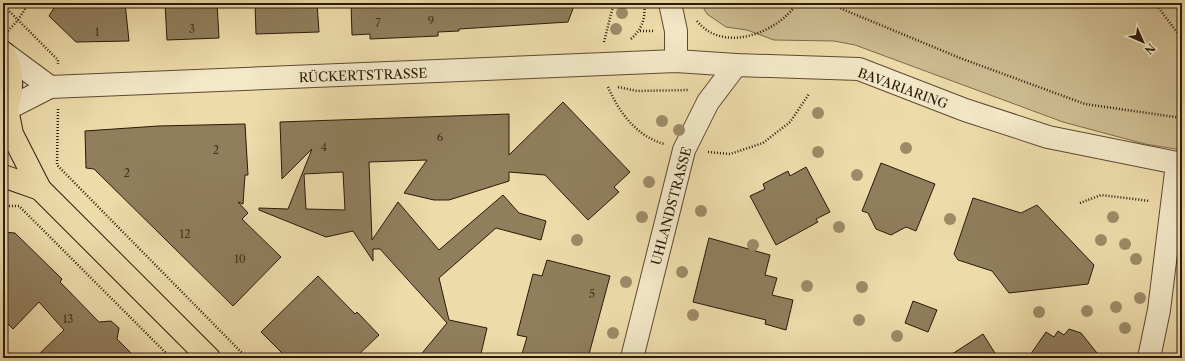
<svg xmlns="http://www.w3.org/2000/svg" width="1185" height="361" viewBox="0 0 1185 361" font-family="'Libre Caslon Text',serif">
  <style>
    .green { fill: #ccba8f; stroke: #7c6a4c }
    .building { fill: #907e5d; stroke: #2b1a09; fill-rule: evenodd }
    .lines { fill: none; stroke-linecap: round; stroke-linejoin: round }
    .minor-casing { stroke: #5c4a31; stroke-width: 24 }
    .major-casing { stroke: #2b1a09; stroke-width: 24 }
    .path { stroke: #2b1a09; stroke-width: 2.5; stroke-dasharray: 1 2; stroke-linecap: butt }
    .minor { stroke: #f3e8c8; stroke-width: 22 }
    .major { stroke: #eddbaa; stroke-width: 22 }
    .tree { fill: #9d8b67 }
    .labels { text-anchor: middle; stroke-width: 3.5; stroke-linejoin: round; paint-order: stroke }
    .number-label { font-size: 11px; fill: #44331e }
    .street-label { font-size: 13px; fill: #2b1a09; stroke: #f3e8c8 }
  </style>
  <rect width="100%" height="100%" fill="#eddbaa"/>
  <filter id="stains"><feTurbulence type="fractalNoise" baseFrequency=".005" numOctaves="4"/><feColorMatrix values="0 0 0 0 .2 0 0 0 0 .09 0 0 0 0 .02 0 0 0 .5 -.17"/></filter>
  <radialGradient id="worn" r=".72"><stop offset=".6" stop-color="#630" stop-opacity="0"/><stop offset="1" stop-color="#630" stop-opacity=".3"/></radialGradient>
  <polygon class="green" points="701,3 1182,3 1182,150 1145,144 1063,122 855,45 834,41 774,40 747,30 726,27 707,14"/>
  <g class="building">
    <polygon points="57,3 125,3 129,41 76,42 49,16"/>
    <polygon points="165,3 217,3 219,38 167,40"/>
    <polygon points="255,3 317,3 319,32 256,34"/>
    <polygon points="351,3 452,3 452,5 575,3 568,22 459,29 459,31 438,32 438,36 370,39 370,34 352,35"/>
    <path d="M563 102 630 172 614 187 619 192 588 220 545 175 509 172V181L449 200H434L404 193 427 160 369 162 372 240 398 202 439 250 503 195 519 213 546 221 541 240 496 228 439 278 449 320 487 328 480 358H418L447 323 380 249H373V261L353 231 326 237 259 210V208L288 209 312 149 282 179 280 122 509 114V155ZM343 172 345 210 306 209 304 174Z"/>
    <polygon points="245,124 248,175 245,175 243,204 238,202 248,213 242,219 281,257 233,306 94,169 86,168 85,131 158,126"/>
    <polygon points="881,163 935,184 916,231 906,227 891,235 876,229 868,213 862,211"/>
    <polygon points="806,167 830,212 816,219 818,222 776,245 750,196 765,189 763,184 788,171 790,176"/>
    <polygon points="973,198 1021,213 1037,205 1094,265 1088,284 1009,293 992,271 958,260 954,254"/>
    <polygon points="3,232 15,233 62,279 60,282 99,322 111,321 119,328 117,339 136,358 35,358 64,330 39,302 13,329 3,319"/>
    <polygon points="709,238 770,255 765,275 777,278 772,295 793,300 786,330 765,324 766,320 693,302"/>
    <polygon points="547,260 610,276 588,358 537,358 522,354 527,337 517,335 533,274 542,276"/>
    <polygon points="318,276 355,314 357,312 379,335 355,358 287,358 261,332"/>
    <polygon points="913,301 937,310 928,332 905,323"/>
    <polygon points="1069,329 1081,333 1101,358 1028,358 1046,332 1054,337 1058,331 1064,335"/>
    <polygon points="983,334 998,358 946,358"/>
  </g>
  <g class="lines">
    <g class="minor-casing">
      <g id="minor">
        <polyline points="670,3 676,31 676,61"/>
        <polyline points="4,53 50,87"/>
        <polyline points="7,109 50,87 676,61 736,65 859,69 965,110 1048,137 1182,164"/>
        <polyline points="632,358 684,150 708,102 736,65"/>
        <polyline points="1149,358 1159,310 1177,164"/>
      </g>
    </g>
    <g class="major-casing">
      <g id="major">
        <path d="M3 52C14 68 14 99 3 115"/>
        <polyline points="7,109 12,134 40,189 209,358"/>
        <polyline points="3,176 40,189"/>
      </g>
    </g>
    <g class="path">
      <polyline points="833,3 842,9 960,58 1085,104 1182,118"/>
      <polyline points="1155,3 1182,39"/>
      <polyline points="3,5 58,60 58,64"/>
      <path d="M697 21C723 54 778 33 797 3"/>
      <polyline points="8,31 18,20 29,3"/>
      <polyline points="640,31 653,31"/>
      <path d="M631 39C642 29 646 18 644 3"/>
      <polyline points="604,42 612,10 616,3"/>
      <path d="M608 87C619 112 636 136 664 144"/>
      <polyline points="618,87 637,91 689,90"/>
      <polyline points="58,109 57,165 247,358"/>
      <polyline points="708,152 730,154 763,143 790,122 809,94"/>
      <polyline points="1080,203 1101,195 1150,201"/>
      <polyline points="3,206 19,206 171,358"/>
    </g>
    <use href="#minor" class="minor"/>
    <use href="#major" class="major"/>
  </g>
  <g class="tree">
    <circle cx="622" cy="13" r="6"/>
    <circle cx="616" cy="29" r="6"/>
    <circle cx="818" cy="113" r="6"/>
    <circle cx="662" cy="121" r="6"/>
    <circle cx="679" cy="130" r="6"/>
    <circle cx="906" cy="148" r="6"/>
    <circle cx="818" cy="152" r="6"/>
    <circle cx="857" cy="175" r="6"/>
    <circle cx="649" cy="182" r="6"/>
    <circle cx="701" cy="211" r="6"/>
    <circle cx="642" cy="217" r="6"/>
    <circle cx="1113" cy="217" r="6"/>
    <circle cx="950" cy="219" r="6"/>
    <circle cx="839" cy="227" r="6"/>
    <circle cx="577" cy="240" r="6"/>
    <circle cx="1101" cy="240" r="6"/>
    <circle cx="1125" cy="244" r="6"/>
    <circle cx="753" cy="245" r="6"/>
    <circle cx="1136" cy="259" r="6"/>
    <circle cx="682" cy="272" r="6"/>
    <circle cx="626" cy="282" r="6"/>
    <circle cx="807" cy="286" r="6"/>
    <circle cx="862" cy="287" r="6"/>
    <circle cx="1140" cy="298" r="6"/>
    <circle cx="1116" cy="307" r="6"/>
    <circle cx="1087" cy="311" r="6"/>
    <circle cx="1039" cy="312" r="6"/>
    <circle cx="693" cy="315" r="6"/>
    <circle cx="859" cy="320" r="6"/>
    <circle cx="1125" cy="328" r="6"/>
    <circle cx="613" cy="333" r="6"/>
    <circle cx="897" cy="336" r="6"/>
  </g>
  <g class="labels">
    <g class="number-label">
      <text x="431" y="25">9</text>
      <text x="378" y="27">7</text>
      <text x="192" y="33">3</text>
      <text x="97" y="36">1</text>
      <text x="440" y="141">6</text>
      <text x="324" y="151">4</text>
      <text x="216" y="154">2</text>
      <text x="127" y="177">2</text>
      <text x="185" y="238">12</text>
      <text x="240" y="263">10</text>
      <text x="592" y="298">5</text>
      <text x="68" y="323">13</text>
    </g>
    <g class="street-label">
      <text transform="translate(363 75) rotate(-2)" y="5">RÜCKERTSTRASSE</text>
      <text transform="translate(903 88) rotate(20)" y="5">BAVARIARING</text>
      <text transform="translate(671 206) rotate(-75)" y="5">UHLANDSTRASSE</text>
    </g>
  </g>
  <rect width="1185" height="361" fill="none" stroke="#eddbaa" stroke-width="16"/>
  <rect x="4" y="4" width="1177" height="353" fill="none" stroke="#2b1a09" stroke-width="2"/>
  <rect x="8" y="8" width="1169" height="345" fill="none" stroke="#2b1a09"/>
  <g transform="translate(1143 42) rotate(135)" stroke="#f3e8c8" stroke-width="3" paint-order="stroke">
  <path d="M0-3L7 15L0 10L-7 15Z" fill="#2b1a09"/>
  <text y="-6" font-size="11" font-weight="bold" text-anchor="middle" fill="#2b1a09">N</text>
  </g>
  <rect width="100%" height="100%" filter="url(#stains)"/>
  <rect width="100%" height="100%" fill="url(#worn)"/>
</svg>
